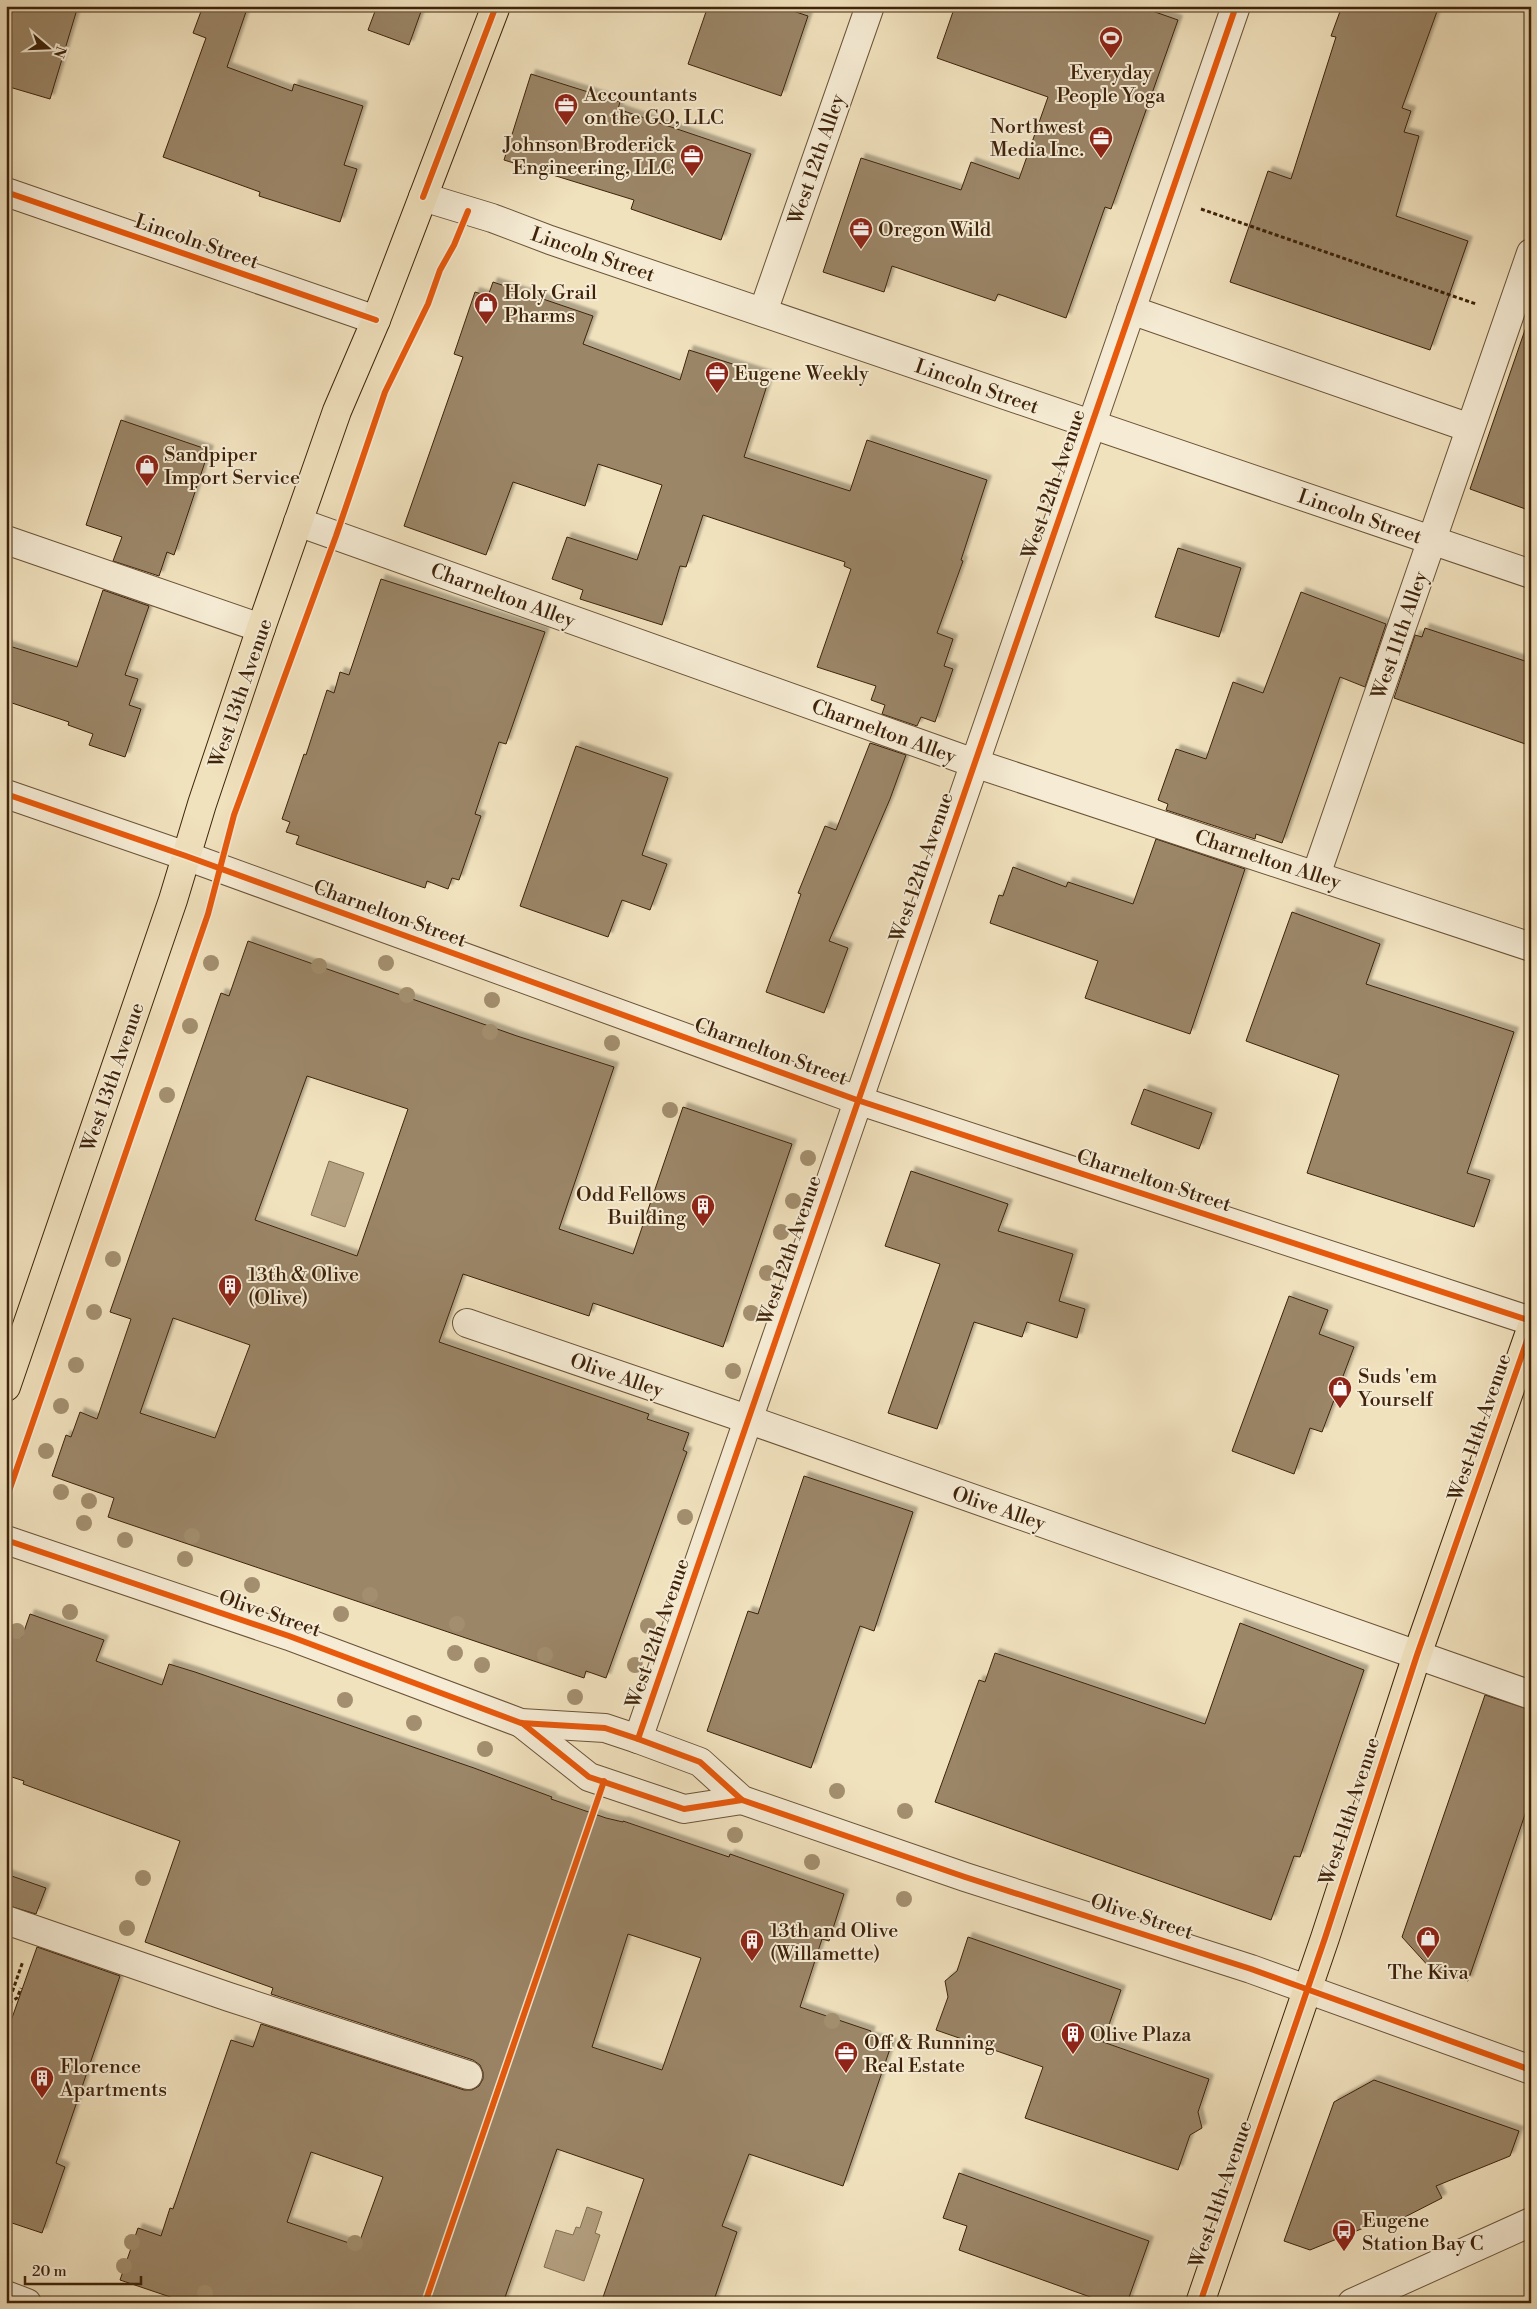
<svg xmlns="http://www.w3.org/2000/svg" width="1537" height="2309" viewBox="0 0 1537 2309" font-family="'Libre Bodoni',serif">
  <style>
    .water { fill: #b4a181; stroke: #856f51 }
    .building { fill: #9b8668; stroke: #3e230a; fill-rule: evenodd; filter: url(#shadow) }
    .lines { fill: none; stroke-linecap: round; stroke-linejoin: round }
    .minor-casing { stroke: #6b5337; stroke-width: 30 }
    .major-casing { stroke: #3e230a; stroke-width: 30 }
    .path { stroke: #3e230a; stroke-width: 3; stroke-dasharray: 4 2.5; stroke-linecap: butt }
    .minor { stroke: #f6ecd5; stroke-width: 28 }
    .major { stroke: #f1e2be; stroke-width: 28 }
    .cycleway-casing { stroke: #f6ecd5; stroke-width: 9 }
    .cycleway { stroke: #e8590c; stroke-width: 6 }
    .tree { fill: #a38f6f }
    .labels { text-anchor: middle; stroke-width: 4; stroke-linejoin: round; paint-order: stroke }
    .poi-label { font-size: 20px; fill: #3e230a; stroke: #f6ecd5; text-anchor: start }
    .street-label { font-size: 20px; fill: #3e230a; stroke: #f6ecd5 }
  </style>
  <defs>
    <filter id="shadow"><feDropShadow dx="4.5" dy="-4.5" stdDeviation="1" flood-color="#0004"/></filter>
  </defs>
  <rect width="100%" height="100%" fill="#f1e2be"/>
  <filter id="stains"><feTurbulence type="fractalNoise" baseFrequency=".004" numOctaves="4"/><feColorMatrix values="0 0 0 0 .2 0 0 0 0 .09 0 0 0 0 .02 0 0 0 .5 -.17"/></filter>
  <radialGradient id="worn" r=".72"><stop offset=".6" stop-color="#630" stop-opacity="0"/><stop offset="1" stop-color="#630" stop-opacity=".3"/></radialGradient>
  <g class="water">
    <polygon points="329,1161 364,1173 345,1227 311,1215"/>
    <polygon points="587,2207 602,2212 595,2233 600,2235 584,2281 544,2267 556,2230 573,2235 576,2227 580,2228"/>
  </g>
  <g class="building">
    <polygon points="14,6 78,6 50,99 6,86 6,32"/>
    <polygon points="203,6 248,6 227,67 292,91 294,84 363,106 344,165 357,169 340,222 259,196 260,192 163,157 206,38 193,33"/>
    <polygon points="377,6 423,6 409,45 368,30"/>
    <polygon points="708,6 778,6 808,16 781,96 688,64"/>
    <polygon points="955,6 1138,6 1178,20 1111,209 1105,207 1066,318 998,294 995,301 892,266 884,292 823,272 861,158 961,190 971,162 1019,179 1048,97 937,58"/>
    <polygon points="1342,6 1439,6 1402,108 1411,111 1404,132 1419,136 1396,216 1468,241 1430,350 1230,282 1268,171 1291,179 1336,37 1331,36"/>
    <polygon points="531,74 620,102 618,109 751,154 721,240 631,209 634,200 504,160"/>
    <polygon points="493,282 593,316 583,344 680,380 689,350 770,376 744,457 850,491 867,440 987,480 961,560 963,561 937,633 953,639 944,666 953,669 935,722 921,717 917,726 882,714 885,705 871,700 876,686 817,667 851,569 844,566 845,562 703,515 686,567 680,566 662,625 580,599 583,590 552,579 567,537 637,560 662,485 598,464 585,506 513,482 486,555 404,526 463,357 454,354 475,292 488,296"/>
    <polygon points="1526,327 1531,328 1531,511 1470,489"/>
    <polygon points="121,420 209,450 174,555 167,552 159,576 113,561 122,537 86,525"/>
    <polygon points="1178,548 1241,568 1219,637 1155,617"/>
    <polygon points="381,579 545,632 506,744 499,742 475,814 481,816 459,880 452,878 448,889 427,881 425,888 296,844 299,836 286,832 290,822 282,819 304,754 306,755 327,690 334,693 340,672 349,675"/>
    <polygon points="103,590 149,606 125,675 138,679 129,705 141,709 125,757 89,745 93,734 68,725 69,722 6,701 6,645 77,667"/>
    <polygon points="1301,592 1386,624 1365,687 1340,677 1282,843 1256,834 1255,839 1166,810 1168,804 1158,800 1176,749 1206,759 1233,682 1263,693"/>
    <polygon points="1425,628 1531,663 1531,746 1394,698 1415,635 1422,637"/>
    <polygon points="870,743 906,755 890,799 829,941 848,948 824,1013 766,992 801,894 798,893 825,826 836,830"/>
    <polygon points="576,746 668,778 642,855 667,864 650,910 622,900 608,937 520,906"/>
    <polygon points="1156,839 1245,869 1190,1034 1085,998 1098,961 990,923 999,895 1003,896 1013,867 1066,887 1068,882 1133,904"/>
    <polygon points="1292,912 1380,944 1366,984 1514,1032 1467,1173 1490,1180 1474,1227 1307,1173 1339,1075 1246,1041"/>
    <path d="M248 941 517 1036 614 1067 559 1229 633 1254 683 1107 792 1144 723 1347 593 1303 589 1316 463 1274 439 1342 649 1414 647 1419 689 1433 683 1450 687 1452 606 1678 586 1671 584 1678 108 1517 114 1498 52 1476 66 1435 71 1437 80 1412 97 1419 131 1319 110 1312 221 993 229 996ZM307 1076 408 1109 357 1256 255 1220ZM173 1318 250 1345 215 1438 140 1413Z"/>
    <polygon points="1144,1089 1212,1113 1199,1149 1131,1124"/>
    <polygon points="911,1171 1008,1204 998,1231 1073,1254 1059,1301 1085,1309 1077,1338 1027,1322 1022,1337 974,1322 937,1429 888,1413 940,1264 885,1246"/>
    <polygon points="1289,1296 1328,1310 1319,1334 1354,1347 1322,1432 1310,1428 1294,1474 1232,1451"/>
    <polygon points="804,1476 913,1512 874,1631 860,1626 811,1768 707,1731 748,1611 758,1614"/>
    <path d="M30 1614 104 1640 96 1661 162 1685 169 1664 195 1672 474 1768 552 1797 551 1799 606 1818 623 1822V1821L729 1857 730 1854 844 1894 829 1941 822 1939 800 2007 871 2031 869 2036 892 2043 843 2186 749 2154 722 2226 737 2232 713 2303H601L644 2179 557 2149 503 2303H188L120 2280 138 2228 161 2236 170 2208 173 2209 231 2040 253 2047 261 2024 464 2090H472L479 2086 483 2079V2072L480 2065 473 2060 271 1994 273 1988 145 1942 180 1841 23 1784 24 1781 6 1775V1653L13 1634 22 1637ZM628 1934 701 1958 662 2070 592 2047ZM311 2152 383 2177 358 2246 287 2222Z"/>
    <polygon points="1240,1623 1364,1670 1300,1857 1294,1856 1271,1920 935,1802 979,1680 985,1682 995,1653 1205,1724"/>
    <polygon points="1485,1695 1531,1710 1531,1797 1468,1981 1431,1969 1402,1937"/>
    <polygon points="6,1874 46,1888 36,1914 6,1905"/>
    <polygon points="968,1937 1121,1990 1103,2042 1209,2079 1198,2112 1202,2128 1190,2135 1178,2170 1025,2118 1043,2067 936,2030 948,1997 945,1981 957,1971"/>
    <polygon points="37,1947 120,1976 56,2163 65,2167 42,2233 6,2221 6,2035"/>
    <polygon points="1374,2080 1519,2131 1510,2156 1436,2186 1442,2198 1391,2224 1388,2218 1310,2250 1284,2241 1334,2102"/>
    <polygon points="959,2173 1149,2241 1127,2303 1107,2303 959,2250 967,2226 943,2218"/>
  </g>
  <g class="lines">
    <g class="minor-casing">
      <g id="minor">
        <polyline points="6,192 376,320"/>
        <polyline points="423,197 492,218 550,240 1531,574"/>
        <polyline points="1131,310 1470,428"/>
        <polyline points="763,312 870,6"/>
        <polyline points="298,522 974,763 1531,947"/>
        <polyline points="6,540 261,628"/>
        <polyline points="6,794 186,856 857,1100 1531,1321"/>
        <polyline points="1316,875 1531,253"/>
        <polyline points="467,1323 747,1419 1531,1695"/>
        <polyline points="6,1540 289,1636 521,1723 605,1728 638,1739 700,1762 742,1800 965,1877 1251,1969 1531,2070"/>
        <polyline points="521,1723 589,1777 684,1809 742,1800"/>
        <polyline points="638,1739 1236,6"/>
        <polyline points="6,1920 229,1997 468,2075"/>
        <polyline points="6,2295 27,2303"/>
        <polyline points="1352,2303 1531,2222"/>
      </g>
    </g>
    <g class="major-casing">
      <g id="major">
        <polyline points="6,1387 173,900 202,804 261,628 337,411 376,320 496,6"/>
        <polyline points="1200,2303 1325,1938 1417,1655 1531,1329"/>
      </g>
    </g>
    <g class="path">
      <polyline points="1201,209 1476,304"/>
      <polyline points="9,2003 17,1998 21,1988"/>
      <polyline points="6,2010 23,1961"/>
    </g>
    <use href="#minor" class="minor"/>
    <use href="#major" class="major"/>
    <g class="cycleway-casing">
      <g id="cycleway">
        <polyline points="6,192 376,320"/>
        <polyline points="423,197 496,6"/>
        <polyline points="6,794 186,856 857,1100 1531,1321"/>
        <polyline points="6,1500 208,914 234,815 336,536 385,392 428,304 440,270 454,245 468,211"/>
        <polyline points="6,1540 289,1636 521,1723 605,1728 638,1739 700,1762 742,1800 965,1877 1251,1969 1531,2070"/>
        <polyline points="522,1723 589,1777 684,1809 742,1800"/>
        <polyline points="638,1739 1236,6"/>
        <polyline points="425,2303 604,1781"/>
        <polyline points="1200,2303 1325,1938 1417,1655 1531,1329"/>
      </g>
    </g>
    <use href="#cycleway" class="cycleway"/>
  </g>
  <g class="tree">
    <circle cx="211" cy="963" r="8"/>
    <circle cx="386" cy="963" r="8"/>
    <circle cx="319" cy="966" r="8"/>
    <circle cx="407" cy="995" r="8"/>
    <circle cx="492" cy="1000" r="8"/>
    <circle cx="190" cy="1026" r="8"/>
    <circle cx="490" cy="1032" r="8"/>
    <circle cx="612" cy="1043" r="8"/>
    <circle cx="167" cy="1095" r="8"/>
    <circle cx="670" cy="1110" r="8"/>
    <circle cx="808" cy="1158" r="8"/>
    <circle cx="793" cy="1201" r="8"/>
    <circle cx="781" cy="1232" r="8"/>
    <circle cx="113" cy="1259" r="8"/>
    <circle cx="767" cy="1273" r="8"/>
    <circle cx="94" cy="1312" r="8"/>
    <circle cx="751" cy="1313" r="8"/>
    <circle cx="76" cy="1365" r="8"/>
    <circle cx="733" cy="1371" r="8"/>
    <circle cx="61" cy="1406" r="8"/>
    <circle cx="46" cy="1451" r="8"/>
    <circle cx="61" cy="1492" r="8"/>
    <circle cx="89" cy="1501" r="8"/>
    <circle cx="685" cy="1517" r="8"/>
    <circle cx="84" cy="1523" r="8"/>
    <circle cx="192" cy="1536" r="8"/>
    <circle cx="125" cy="1540" r="8"/>
    <circle cx="185" cy="1559" r="8"/>
    <circle cx="252" cy="1585" r="8"/>
    <circle cx="370" cy="1595" r="8"/>
    <circle cx="70" cy="1612" r="8"/>
    <circle cx="341" cy="1614" r="8"/>
    <circle cx="457" cy="1624" r="8"/>
    <circle cx="648" cy="1626" r="8"/>
    <circle cx="17" cy="1631" r="8"/>
    <circle cx="455" cy="1653" r="8"/>
    <circle cx="545" cy="1655" r="8"/>
    <circle cx="482" cy="1665" r="8"/>
    <circle cx="635" cy="1665" r="8"/>
    <circle cx="575" cy="1697" r="8"/>
    <circle cx="345" cy="1700" r="8"/>
    <circle cx="414" cy="1723" r="8"/>
    <circle cx="485" cy="1749" r="8"/>
    <circle cx="837" cy="1791" r="8"/>
    <circle cx="905" cy="1811" r="8"/>
    <circle cx="735" cy="1835" r="8"/>
    <circle cx="812" cy="1862" r="8"/>
    <circle cx="143" cy="1878" r="8"/>
    <circle cx="904" cy="1899" r="8"/>
    <circle cx="127" cy="1928" r="8"/>
    <circle cx="832" cy="2021" r="8"/>
    <circle cx="132" cy="2242" r="8"/>
    <circle cx="355" cy="2243" r="8"/>
    <circle cx="124" cy="2266" r="8"/>
    <circle cx="205" cy="2293" r="8"/>
  </g>
  <defs>
    <g id="stadium-pin" transform="scale(1.25)"><path d="M0 17L-7.5 6A9.5 9.5 0 1 1 7.5 6Z" fill="#8f2418" stroke="#f6ecd5"/><path d="M0-5a6.5 5 0 1 0 0 10a6.5 5 0 1 0 0-10ZM-3.5-1.8h7v3.6h-7Z" fill="#fff"/></g>
    <g id="office-pin" transform="scale(1.25)"><path d="M0 17L-7.5 6A9.5 9.5 0 1 1 7.5 6Z" fill="#8f2418" stroke="#f6ecd5"/><path d="M-6-3h4V-5.5h4V-3h4V5H-6ZM-1-4.5V-3h2v-1.5ZM-6 0V1H6V0Z" fill="#fff"/></g>
    <g id="shop-pin" transform="scale(1.25)"><path d="M0 17L-7.5 6A9.5 9.5 0 1 1 7.5 6Z" fill="#8f2418" stroke="#f6ecd5"/><path d="M-5-2.5h2.3a2.7 3.5 0 0 1 5.4 0H5L5.5 6h-11ZM-1.5-2.5h3a1.5 2.3 0 0 0-3 0Z" fill="#fff"/></g>
    <g id="building-pin" transform="scale(1.25)"><path d="M0 17L-7.5 6A9.5 9.5 0 1 1 7.5 6Z" fill="#8f2418" stroke="#f6ecd5"/><path d="M-4-6H4V6H1V3H-1V6H-4ZM-2.5-4.3h1.7v1.8h-1.7ZM.8-4.3h1.7v1.8H.8ZM-2.5-1h1.7V.8h-1.7ZM.8-1h1.7V.8H.8Z" fill="#fff"/></g>
    <g id="bus-pin" transform="scale(1.25)"><path d="M0 17L-7.5 6A9.5 9.5 0 1 1 7.5 6Z" fill="#8f2418" stroke="#f6ecd5"/><path d="M-5-6H5V4H4V6H2V4H-2V6H-4V4H-5ZM-3.5-4V0h7V-4ZM-3.5 1.2v1.5H-2V1.2ZM2 1.2v1.5H3.5V1.2Z" fill="#fff"/></g>
  </defs>
  <g fill-rule="evenodd">
    <use href="#stadium-pin" x="1111" y="38"/>
    <use href="#office-pin" x="566" y="105"/>
    <use href="#office-pin" x="1101" y="138"/>
    <use href="#office-pin" x="692" y="156"/>
    <use href="#office-pin" x="861" y="229"/>
    <use href="#shop-pin" x="486" y="304"/>
    <use href="#office-pin" x="717" y="373"/>
    <use href="#shop-pin" x="147" y="466"/>
    <use href="#building-pin" x="703" y="1206"/>
    <use href="#building-pin" x="230" y="1286"/>
    <use href="#shop-pin" x="1340" y="1388"/>
    <use href="#shop-pin" x="1428" y="1938"/>
    <use href="#building-pin" x="752" y="1941"/>
    <use href="#building-pin" x="1073" y="2034"/>
    <use href="#office-pin" x="846" y="2053"/>
    <use href="#building-pin" x="42" y="2078"/>
    <use href="#bus-pin" x="1344" y="2231"/>
  </g>
  <g class="labels">
    <g class="poi-label">
      <text x="1111" y="79" text-anchor="middle">Everyday<tspan x="1111" dy="23">People Yoga</tspan></text>
      <text x="584" y="101">Accountants<tspan x="584" dy="23">on the GO, LLC</tspan></text>
      <text x="1084" y="133" text-anchor="end">Northwest<tspan x="1084" dy="23">Media Inc.</tspan></text>
      <text x="674" y="151" text-anchor="end">Johnson Broderick<tspan x="674" dy="23">Engineering, LLC</tspan></text>
      <text x="878" y="236">Oregon Wild</text>
      <text x="504" y="299">Holy Grail<tspan x="504" dy="23">Pharms</tspan></text>
      <text x="734" y="380">Eugene Weekly</text>
      <text x="164" y="461">Sandpiper<tspan x="164" dy="23">Import Service</tspan></text>
      <text x="686" y="1201" text-anchor="end">Odd Fellows<tspan x="686" dy="23">Building</tspan></text>
      <text x="248" y="1281">13th &amp; Olive<tspan x="248" dy="23">(Olive)</tspan></text>
      <text x="1358" y="1383">Suds 'em<tspan x="1358" dy="23">Yourself</tspan></text>
      <text x="770" y="1937">13th and Olive<tspan x="770" dy="23">(Willamette)</tspan></text>
      <text x="1428" y="1979" text-anchor="middle">The Kiva</text>
      <text x="1090" y="2041">Olive Plaza</text>
      <text x="864" y="2049">Off &amp; Running<tspan x="864" dy="23">Real Estate</tspan></text>
      <text x="60" y="2073">Florence<tspan x="60" dy="23">Apartments</tspan></text>
      <text x="1362" y="2227">Eugene<tspan x="1362" dy="23">Station Bay C</tspan></text>
    </g>
    <g class="street-label">
      <text transform="translate(816 159) rotate(-71)" y="7">West 12th Alley</text>
      <text transform="translate(197 241) rotate(19)" y="7">Lincoln Street</text>
      <text transform="translate(593 254) rotate(19)" y="7">Lincoln Street</text>
      <text transform="translate(977 386) rotate(19)" y="7">Lincoln Street</text>
      <text transform="translate(1053 484) rotate(-71)" y="7">West 12th Avenue</text>
      <text transform="translate(1360 516) rotate(19)" y="7">Lincoln Street</text>
      <text transform="translate(503 595) rotate(20)" y="7">Charnelton Alley</text>
      <text transform="translate(1399 635) rotate(-71)" y="7">West 11th Alley</text>
      <text transform="translate(240 693) rotate(-71)" y="7">West 13th Avenue</text>
      <text transform="translate(884 731) rotate(20)" y="7">Charnelton Alley</text>
      <text transform="translate(1268 859) rotate(18)" y="7">Charnelton Alley</text>
      <text transform="translate(921 867) rotate(-71)" y="7">West 12th Avenue</text>
      <text transform="translate(390 913) rotate(20)" y="7">Charnelton Street</text>
      <text transform="translate(771 1051) rotate(20)" y="7">Charnelton Street</text>
      <text transform="translate(112 1077) rotate(-71)" y="7">West 13th Avenue</text>
      <text transform="translate(1154 1180) rotate(18)" y="7">Charnelton Street</text>
      <text transform="translate(789 1250) rotate(-71)" y="7">West 12th Avenue</text>
      <text transform="translate(617 1375) rotate(19)" y="7">Olive Alley</text>
      <text transform="translate(1479 1427) rotate(-71)" y="7">West 11th Avenue</text>
      <text transform="translate(999 1508) rotate(19)" y="7">Olive Alley</text>
      <text transform="translate(270 1613) rotate(19)" y="7">Olive Street</text>
      <text transform="translate(657 1633) rotate(-71)" y="7">West 12th Avenue</text>
      <text transform="translate(1349 1811) rotate(-72)" y="7">West 11th Avenue</text>
      <text transform="translate(1142 1916) rotate(18)" y="7">Olive Street</text>
      <text transform="translate(1220 2194) rotate(-71)" y="7">West 11th Avenue</text>
    </g>
  </g>
  <rect width="1537" height="2309" fill="none" stroke="#f1e2be" stroke-width="25"/>
  <rect x="8" y="8" width="1522" height="2294" fill="none" stroke="#3e230a" stroke-width="2.5"/>
  <rect x="12" y="12" width="1512" height="2284" fill="none" stroke="#3e230a"/>
  <g transform="translate(48 48) rotate(109)" stroke="#f6ecd5" stroke-width="4" paint-order="stroke">
  <path d="M0-4L9 19L0 12L-9 19Z" fill="#3e230a"/>
  <text y="-8" font-size="14" font-weight="bold" text-anchor="middle" fill="#3e230a">N</text>
  </g>
  <path d="M25 2276v8h116v-8" fill="none" stroke="#3e230a" stroke-width="2.5"/>
  <text x="32" y="2276" font-size="15" fill="#3e230a" stroke="#f6ecd5" stroke-width="4" paint-order="stroke">20 m</text>
  <rect width="100%" height="100%" filter="url(#stains)"/>
  <rect width="100%" height="100%" fill="url(#worn)"/>
</svg>
